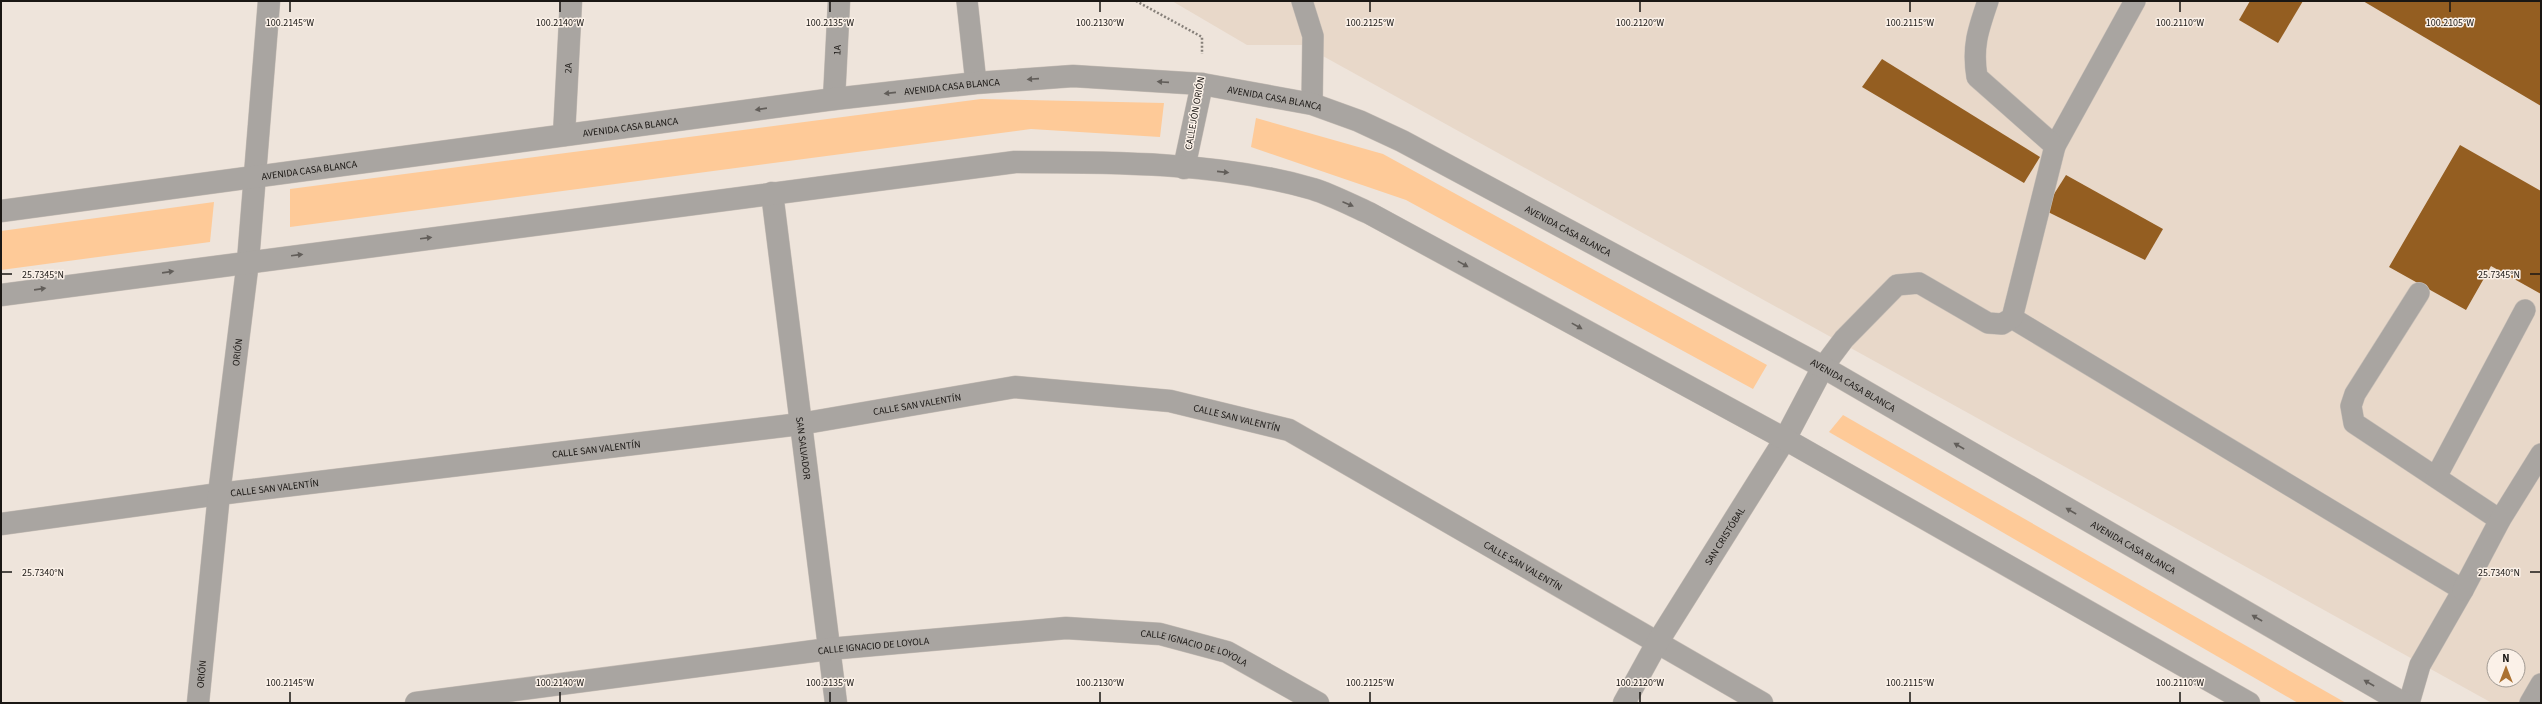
<svg xmlns="http://www.w3.org/2000/svg" width="2542" height="704" viewBox="0 0 2542 704" font-family="'Source Sans 3',sans-serif">
  <style>
    .built { fill: #e8d8c9; fill-rule: evenodd }
    .green { fill: #feca98 }
    .building { fill: #945e21 }
    .lines { fill: none; stroke-linecap: round; stroke-linejoin: round }
    .service-casing { stroke: #c8bfb7; stroke-width: 22 }
    .minor-casing { stroke: #c8bfb7; stroke-width: 23 }
    .tertiary-casing { stroke: #c8bfb7; stroke-width: 23 }
    .path { stroke: #87807a; stroke-width: 2.5; stroke-dasharray: 2 2; stroke-linecap: butt }
    .service { stroke: #a9a5a1; stroke-width: 21 }
    .minor { stroke: #a9a5a1; stroke-width: 22 }
    .tertiary { stroke: #a9a5a1; stroke-width: 22 }
    .oneway { fill: #625e5a }
    .ticks { fill: none; stroke: #1a1714; stroke-width: 1.5 }
    .labels { text-anchor: middle; stroke-width: 3; stroke-linejoin: round; paint-order: stroke }
    .street-label { font-size: 10px; fill: #1a1714; stroke: #fbf1e8 }
    .ticks-label { font-size: 10px; text-anchor: middle; fill: #1a1714; stroke: #fbf1e8; stroke-width: 3; stroke-linejoin: round; paint-order: stroke }
  </style>
  <rect width="100%" height="100%" fill="#eee4db"/>
  <path class="built" d="M1172 1H2541V703H2492L1303 45H1247ZM2494 656H2518V680H2494Z"/>
  <g class="green">
    <polygon points="981,99 1164,103 1160,137 1031,129 290,227 290,189"/>
    <polygon points="1256,118 1383,154 1767,365 1753,389 1406,200 1251,147"/>
    <polygon points="214,202 210,242 1,270 1,231"/>
    <polygon points="1843,415 2346,703 2298,703 1829,432"/>
  </g>
  <g class="building">
    <polygon points="2250,1 2303,1 2278,43 2239,20"/>
    <polygon points="2363,1 2541,1 2541,106"/>
    <polygon points="1882,59 2040,157 2024,183 1862,87"/>
    <polygon points="2460,145 2541,191 2541,294 2491,266 2466,310 2389,267"/>
    <polygon points="2066,175 2163,229 2145,260 2044,210"/>
  </g>
  <g class="lines">
    <g class="service-casing">
      <g id="service">
        <polyline points="967,1 976,83"/>
        <polyline points="1302,1 1313,36 1312,104"/>
        <polyline points="2055,146 2135,1"/>
        <polyline points="2419,293 2355,394 2351,406 2354,423 2500,520"/>
        <polyline points="2012,318 2463,590 2420,665 2409,703"/>
        <path d="M1823 367 1844 339 1897 285 1919 283 1988 323 2002 324 2012 318 2055 146 1977 77C1972 47 1978 30 1988 1"/>
        <polyline points="2436,477 2525,310"/>
        <polyline points="2463,590 2500,520 2541,454"/>
        <polyline points="2530,703 2541,684"/>
      </g>
    </g>
    <g class="minor-casing">
      <g id="minor">
        <path id="s1" d="M834 99 839 1"/>
        <path id="s2" d="M564 135 571 1"/>
        <polyline points="1184,168 1202,84"/>
        <path id="s3" d="M772 193 836 703"/>
        <path id="s4" d="M1 524 219 494 800 424 1015 387 1170 401 1289 430 1762 703"/>
        <path id="s5" d="M198 703 219 494 248 261 269 1"/>
        <path id="s6" d="M416 703 829 649 1066 628 1160 634 1227 652 1318 703"/>
        <path id="s7" d="M1624 703 1657 643 1785 439 1823 367"/>
      </g>
    </g>
    <g class="tertiary-casing">
      <g id="tertiary">
        <path id="s8" d="M1 211 834 99 976 83 1073 76 1202 84 1312 104 1359 121 1402 141 1823 367 2403 703"/>
        <path d="M1 295 1015 162C1112 162 1220 162 1313 189 1332 195 1351 205 1369 213L1785 439 2249 703"/>
      </g>
    </g>
    <polyline class="path" points="1136,1 1202,37 1202,54"/>
    <use href="#service" class="service"/>
    <use href="#minor" class="minor"/>
    <use href="#tertiary" class="tertiary"/>
  </g>
  <defs><path id="oneway-solid" d="M-6-.8H1V-3.2L6.5 0L1 3.2V.8H-6Z"/></defs>
  <g class="oneway">
    <use href="#oneway-solid" transform="translate(1033 79) rotate(176)"/>
    <use href="#oneway-solid" transform="translate(1163 82) rotate(-176)"/>
    <use href="#oneway-solid" transform="translate(890 93) rotate(174)"/>
    <use href="#oneway-solid" transform="translate(761 109) rotate(172)"/>
    <use href="#oneway-solid" transform="translate(1223 172) rotate(6)"/>
    <use href="#oneway-solid" transform="translate(1348 204) rotate(23)"/>
    <use href="#oneway-solid" transform="translate(426 238) rotate(-7)"/>
    <use href="#oneway-solid" transform="translate(297 255) rotate(-7)"/>
    <use href="#oneway-solid" transform="translate(1463 264) rotate(29)"/>
    <use href="#oneway-solid" transform="translate(168 272) rotate(-8)"/>
    <use href="#oneway-solid" transform="translate(40 289) rotate(-8)"/>
    <use href="#oneway-solid" transform="translate(1577 326) rotate(29)"/>
    <use href="#oneway-solid" transform="translate(1959 446) rotate(-150)"/>
    <use href="#oneway-solid" transform="translate(2071 511) rotate(-150)"/>
    <use href="#oneway-solid" transform="translate(2257 618) rotate(-150)"/>
    <use href="#oneway-solid" transform="translate(2369 683) rotate(-150)"/>
  </g>
  <path class="ticks" d="M290 2V12M560 2V12M830 2V12M1100 2V12M1370 2V12M1640 2V12M1910 2V12M2180 2V12M2450 2V12M2 274H12M2530 274H2540M2 572H12M2530 572H2540M290 692V702M560 692V702M830 692V702M1100 692V702M1370 692V702M1640 692V702M1910 692V702M2180 692V702"/>
  <g class="labels">
    <g class="street-label">
      <text dy="4" stroke="none"><textPath href="#s1" startOffset="49">1A</textPath></text>
      <text dy="4" stroke="none"><textPath href="#s2" startOffset="67">2A</textPath></text>
      <text dy="4" stroke="none"><textPath href="#s8" startOffset="959">AVENIDA CASA BLANCA</textPath></text>
      <text dy="4" stroke="none"><textPath href="#s8" startOffset="1284">AVENIDA CASA BLANCA</textPath></text>
      <text transform="translate(1194 113) rotate(-80)" y="4">CALLEJÓN ORIÓN</text>
      <text dy="4" stroke="none"><textPath href="#s8" startOffset="635">AVENIDA CASA BLANCA</textPath></text>
      <text dy="4" stroke="none"><textPath href="#s8" startOffset="311">AVENIDA CASA BLANCA</textPath></text>
      <text dy="4" stroke="none"><textPath href="#s8" startOffset="1608">AVENIDA CASA BLANCA</textPath></text>
      <text dy="4" stroke="none"><textPath href="#s5" startOffset="353">ORIÓN</textPath></text>
      <text dy="4" stroke="none"><textPath href="#s8" startOffset="1932">AVENIDA CASA BLANCA</textPath></text>
      <text dy="4" stroke="none"><textPath href="#s4" startOffset="924">CALLE SAN VALENTÍN</textPath></text>
      <text dy="4" stroke="none"><textPath href="#s4" startOffset="1248">CALLE SAN VALENTÍN</textPath></text>
      <text dy="4" stroke="none"><textPath href="#s3" startOffset="257">SAN SALVADOR</textPath></text>
      <text dy="4" stroke="none"><textPath href="#s4" startOffset="600">CALLE SAN VALENTÍN</textPath></text>
      <text dy="4" stroke="none"><textPath href="#s4" startOffset="276">CALLE SAN VALENTÍN</textPath></text>
      <text dy="4" stroke="none"><textPath href="#s7" startOffset="195">SAN CRISTÓBAL</textPath></text>
      <text dy="4" stroke="none"><textPath href="#s8" startOffset="2256">AVENIDA CASA BLANCA</textPath></text>
      <text dy="4" stroke="none"><textPath href="#s4" startOffset="1572">CALLE SAN VALENTÍN</textPath></text>
      <text dy="4" stroke="none"><textPath href="#s6" startOffset="461">CALLE IGNACIO DE LOYOLA</textPath></text>
      <text dy="4" stroke="none"><textPath href="#s6" startOffset="785">CALLE IGNACIO DE LOYOLA</textPath></text>
      <text dy="4" stroke="none"><textPath href="#s5" startOffset="29">ORIÓN</textPath></text>
    </g>
  </g>
  <g class="ticks-label">
    <text x="290" y="26">100.2145°W</text>
    <text x="560" y="26">100.2140°W</text>
    <text x="830" y="26">100.2135°W</text>
    <text x="1100" y="26">100.2130°W</text>
    <text x="1370" y="26">100.2125°W</text>
    <text x="1640" y="26">100.2120°W</text>
    <text x="1910" y="26">100.2115°W</text>
    <text x="2180" y="26">100.2110°W</text>
    <text x="2450" y="26">100.2105°W</text>
    <text x="43" y="278">25.7345°N</text>
    <text x="2499" y="278">25.7345°N</text>
    <text x="43" y="576">25.7340°N</text>
    <text x="2499" y="576">25.7340°N</text>
    <text x="290" y="686">100.2145°W</text>
    <text x="560" y="686">100.2140°W</text>
    <text x="830" y="686">100.2135°W</text>
    <text x="1100" y="686">100.2130°W</text>
    <text x="1370" y="686">100.2125°W</text>
    <text x="1640" y="686">100.2120°W</text>
    <text x="1910" y="686">100.2115°W</text>
    <text x="2180" y="686">100.2110°W</text>
  </g>
  <rect width="2542" height="704" fill="none" stroke="#1a1714" stroke-width="4"/>
  <g transform="translate(2506 668)"><circle r="19" fill="#fbf1e8" stroke="#a19a93"/>
  <path d="M0-3L7 15L0 10L-7 15Z" fill="#ab7131"/>
  <text y="-6" font-size="11" font-weight="bold" text-anchor="middle" fill="#1a1714">N</text>
  </g>
</svg>
